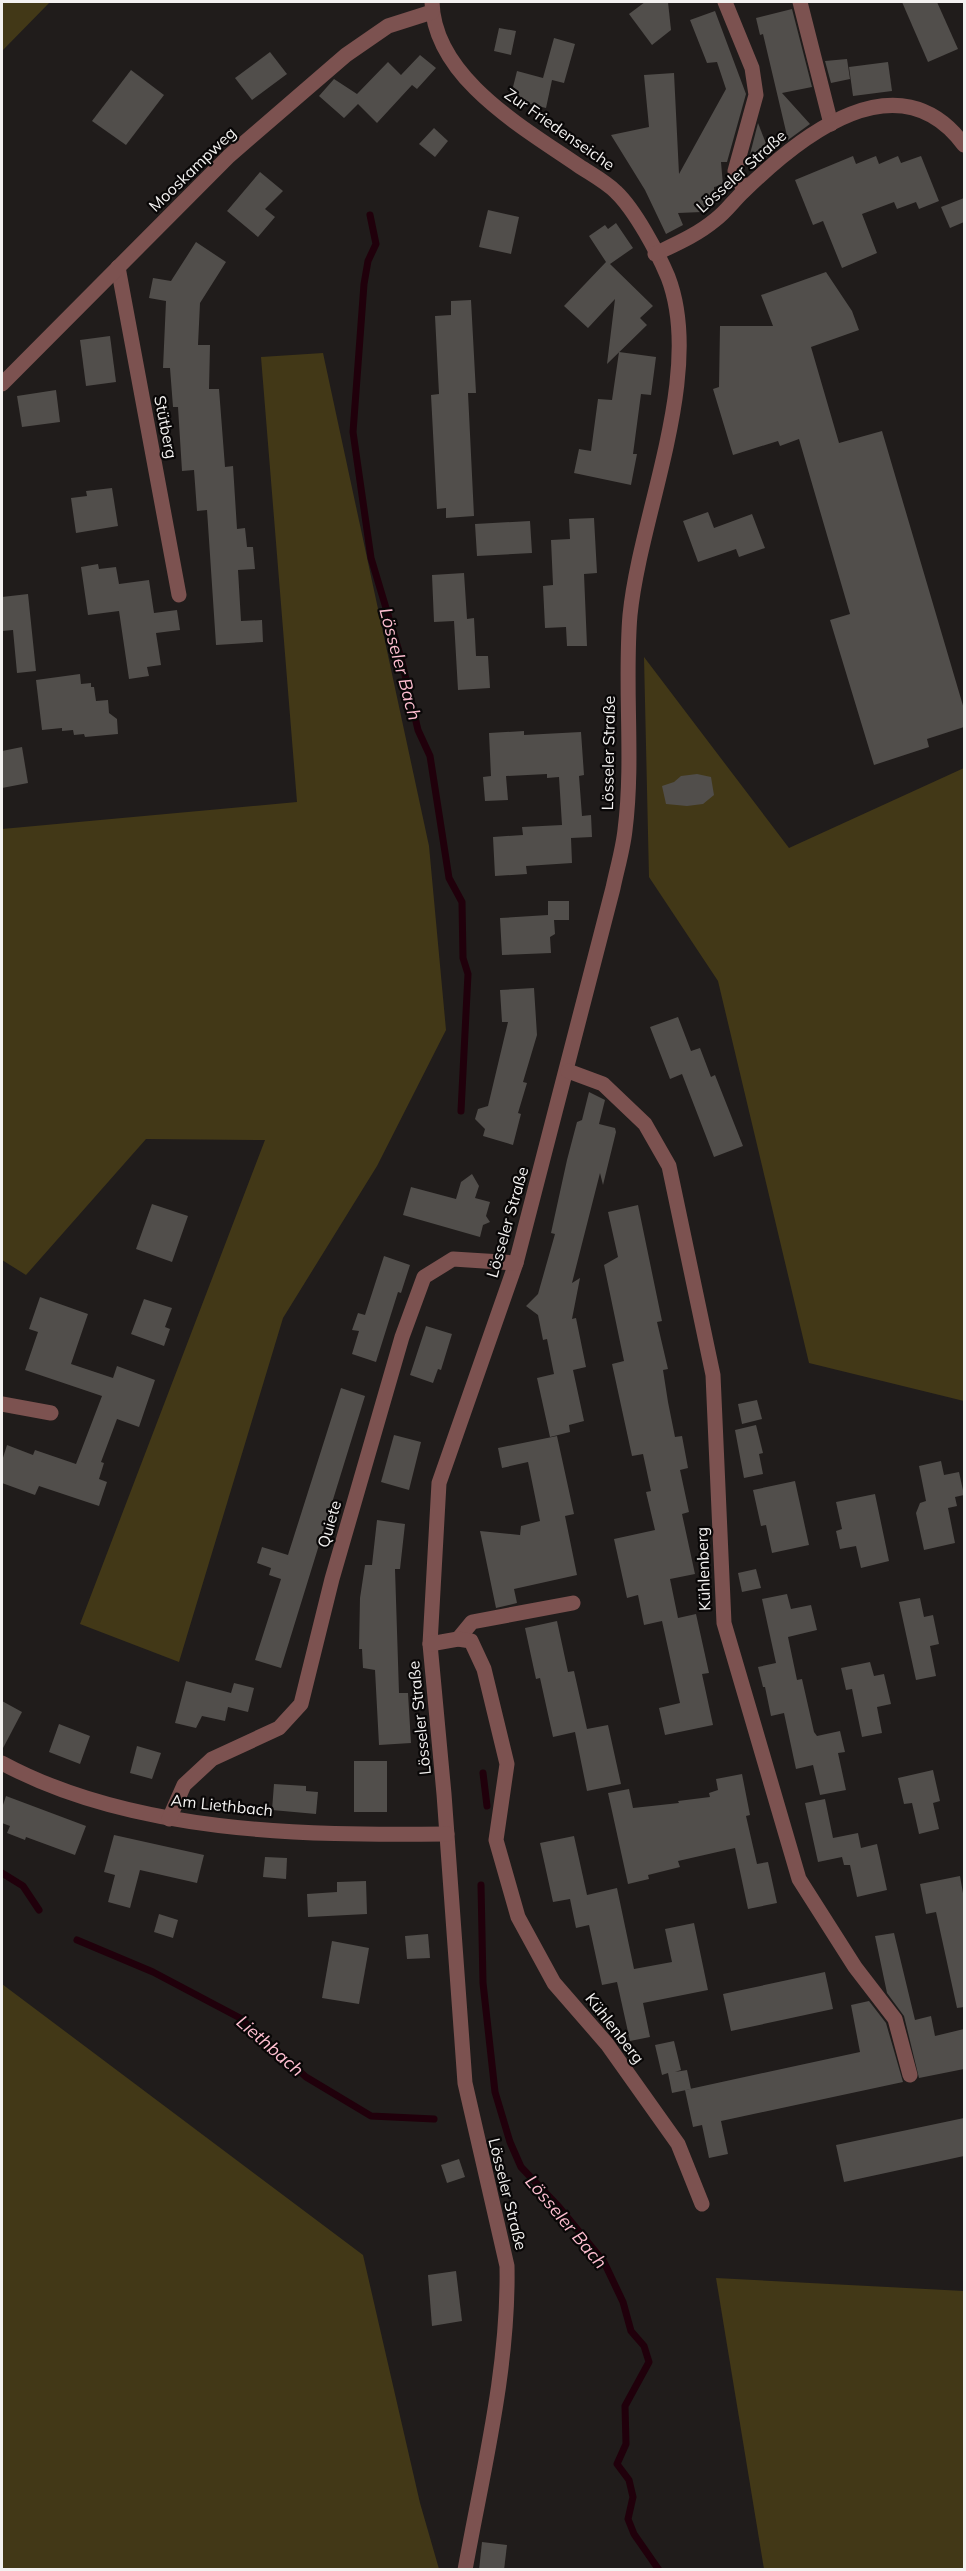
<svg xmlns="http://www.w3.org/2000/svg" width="966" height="2571" viewBox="0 0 966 2571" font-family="Mulish,sans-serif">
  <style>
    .green { fill: #423817 }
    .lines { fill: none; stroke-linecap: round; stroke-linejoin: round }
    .stream { stroke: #20000b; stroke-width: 7 }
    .building { fill: #514e4b }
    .minor { stroke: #7c5250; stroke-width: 15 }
    .labels { text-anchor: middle; stroke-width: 4.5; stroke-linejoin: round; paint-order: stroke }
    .street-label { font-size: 16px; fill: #f3f1f0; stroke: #090707 }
    .water-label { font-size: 18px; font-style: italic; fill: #febed0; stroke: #090707 }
  </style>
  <rect width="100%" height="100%" fill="#201c1b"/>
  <g class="green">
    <polygon points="2,2 50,2 2,51"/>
    <polygon points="323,353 429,846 446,1030 377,1166 283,1318 179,1662 80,1624 265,1140 146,1139 26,1275 2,1260 2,829 297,802 261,357"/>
    <polygon points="644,657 789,848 964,768 964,1401 809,1363 718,981 649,877"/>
    <polygon points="2,1984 363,2255 420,2503 439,2569 2,2569"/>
    <polygon points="716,2278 964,2291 964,2569 764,2569"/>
  </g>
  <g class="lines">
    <g class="stream">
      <polyline points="370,215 376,244 368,261 364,284 353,432 371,558 401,658 418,730 430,756 449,878 462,902 463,958 468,974 461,1111"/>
      <polyline points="483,1773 487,1806"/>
      <polyline points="2,1873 23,1886 39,1910"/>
      <polyline points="481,1885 483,1983 495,2092 510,2142 521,2167 559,2207 604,2262 623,2302 631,2331 644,2346 649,2362 625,2406 626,2444 617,2464 629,2480 633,2497 628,2519 634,2534 659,2570"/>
      <polyline points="77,1940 153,1972 240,2018 306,2077 371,2116 434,2119"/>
    </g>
  </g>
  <g class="building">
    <polygon points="645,2 668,2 671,30 652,45 629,14"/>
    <polygon points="902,2 937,2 958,49 928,62"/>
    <polygon points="792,9 812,87 782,93 810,124 788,140 763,34 760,35 756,18"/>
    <polygon points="715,11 746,94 727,162 721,162 723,185 714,187 714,202 702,212 678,213 683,225 666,234 645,190 611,135 649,127 644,75 674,73 679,174 726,89 717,62 707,63 690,20"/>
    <polygon points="499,28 516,31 511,55 494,51"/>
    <polygon points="554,38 575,44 564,83 552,80 546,108 510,99 517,71 543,78"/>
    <polygon points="270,52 287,74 252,100 235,78"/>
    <polygon points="420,55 436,68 417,89 412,85 377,123 358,104 344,118 319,96 334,79 357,94 388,62 401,75"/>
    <polygon points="847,59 850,79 831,83 825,61"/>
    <polygon points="888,62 892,91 853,96 849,67"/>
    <polygon points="131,70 164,95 126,145 92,121"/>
    <polygon points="758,123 770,154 754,168 748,162"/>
    <polygon points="434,128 448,141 435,157 419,144"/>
    <polygon points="853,156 856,164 876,156 879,164 898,156 901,163 921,156 939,201 919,209 916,202 897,209 894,202 862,214 877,253 842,268 823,221 813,225 795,180"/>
    <polygon points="260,172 283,191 265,209 275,217 258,237 227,211"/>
    <polygon points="964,198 964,222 950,228 941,207"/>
    <polygon points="488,210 519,217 511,254 479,247"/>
    <polygon points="616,223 633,248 610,264 653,306 640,318 647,325 607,364 615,299 588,328 564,306 606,262 589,236 605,225 608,229"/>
    <polygon points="196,242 226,262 200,303 198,345 210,345 209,389 219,389 225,467 233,466 237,529 245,528 247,547 253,547 255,569 238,570 241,621 262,620 263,642 216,645 207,510 197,511 194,470 182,471 178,407 173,407 170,368 163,368 166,301 149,298 153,278 171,281"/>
    <polygon points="826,272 852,311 859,330 811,347 839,443 882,431 964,709 964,727 927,739 929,747 874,765 830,620 850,614 799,439 780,446 778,441 733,455 713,389 719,387 720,326 773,326 761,295"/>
    <polygon points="471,300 476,393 468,393 474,516 446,518 446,508 437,509 431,395 439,394 435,316 451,315 451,301"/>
    <polygon points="110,336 116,382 86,386 80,340"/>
    <polygon points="619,352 656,357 651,395 641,394 633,454 637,454 631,485 574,473 579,449 591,451 598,399 612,400"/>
    <polygon points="56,390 60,422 22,427 17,396"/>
    <polygon points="112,488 118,526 76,533 71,498 87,496 86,491"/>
    <polygon points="708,512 714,528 752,514 765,548 739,557 736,549 698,562 683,521"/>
    <polygon points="594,518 597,573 584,574 587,646 567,646 566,627 545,628 543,586 553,585 551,540 570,539 569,519"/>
    <polygon points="530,521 532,553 477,556 475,524"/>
    <polygon points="98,564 99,569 116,567 119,584 149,580 154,613 177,610 180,630 156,633 161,665 147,667 149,676 129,679 119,611 88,615 81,567"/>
    <polygon points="464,573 467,619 474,618 476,656 488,656 490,688 458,690 454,621 434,622 432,575"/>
    <polygon points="28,594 36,671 17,673 13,630 2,631 2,597"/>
    <polygon points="80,674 81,684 91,683 91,687 94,687 96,701 108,700 109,713 117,719 118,734 85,737 84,734 74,735 73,730 62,731 62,728 42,730 36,680"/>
    <polygon points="524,731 524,735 581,732 584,775 579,776 582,816 591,815 592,837 571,838 572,863 526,866 527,874 495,876 493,837 523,835 522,827 562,825 559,777 547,778 547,774 506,776 508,800 485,801 483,777 491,776 489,733"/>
    <polygon points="22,747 28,783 2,788 2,751"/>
    <polygon points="697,774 711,777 714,795 703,804 687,806 666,804 662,786 674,782 681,776"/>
    <polygon points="548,901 569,901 569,920 554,920 555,934 550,937 551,953 502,955 500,918 548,915"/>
    <polygon points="534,988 537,1035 523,1082 527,1083 518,1113 521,1114 513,1145 483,1136 485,1129 475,1119 478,1109 488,1106 508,1022 502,1022 500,990"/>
    <polygon points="678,1017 691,1051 700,1048 711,1077 715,1075 743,1146 714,1157 682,1074 670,1079 650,1027"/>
    <polygon points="589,1092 605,1100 599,1124 615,1128 616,1132 603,1185 600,1173 572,1283 580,1278 572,1319 576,1318 586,1367 573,1370 584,1421 569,1425 570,1432 550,1437 537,1378 554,1374 547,1339 543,1340 538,1315 526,1306 538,1294 555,1234 551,1233 567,1160 577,1122 582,1120"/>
    <polygon points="472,1174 479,1186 475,1198 490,1202 486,1216 490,1222 483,1225 480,1237 403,1215 411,1187 456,1199 461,1182"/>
    <polygon points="152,1204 188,1216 172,1262 136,1249"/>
    <polygon points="638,1205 662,1321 657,1322 668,1369 663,1370 668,1402 675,1437 682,1436 688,1468 680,1470 689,1512 682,1514 695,1574 670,1579 678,1618 696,1614 709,1673 702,1674 713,1725 665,1735 659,1708 680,1703 662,1621 644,1625 638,1595 627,1598 614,1539 655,1530 646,1492 651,1491 643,1454 632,1456 612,1364 624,1361 604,1265 618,1257 608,1212"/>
    <polygon points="384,1256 410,1265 401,1293 398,1292 376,1362 352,1354 359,1331 352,1330 358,1313 365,1315"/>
    <polygon points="40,1297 88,1314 71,1364 113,1378 117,1366 155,1380 139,1427 117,1419 101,1462 104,1463 99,1479 107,1482 99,1506 39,1486 35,1495 2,1483 2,1461 7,1445 33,1455 35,1450 76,1464 102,1396 25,1370 38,1332 29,1329"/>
    <polygon points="144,1299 172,1308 165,1327 170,1329 164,1346 131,1334"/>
    <polygon points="426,1326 452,1334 441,1370 438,1369 433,1383 410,1375"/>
    <polygon points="341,1388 365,1396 281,1668 255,1660 281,1579 269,1575 271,1568 257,1563 262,1547 288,1555"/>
    <polygon points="757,1400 762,1419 742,1424 738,1404"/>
    <polygon points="756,1425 763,1453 759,1454 763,1474 744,1478 735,1430"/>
    <polygon points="394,1435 421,1442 409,1490 381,1482"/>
    <polygon points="557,1436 574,1514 565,1516 577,1575 514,1589 517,1603 496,1608 480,1531 520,1535 521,1526 540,1521 528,1462 502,1468 498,1448"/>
    <polygon points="941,1461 944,1475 959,1472 964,1495 955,1497 957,1506 948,1508 955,1543 924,1550 916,1513 920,1503 926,1501 919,1466"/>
    <polygon points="795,1481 809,1545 772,1553 766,1525 761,1526 753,1490"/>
    <polygon points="875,1494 889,1561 861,1568 856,1546 840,1549 836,1531 842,1529 836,1502"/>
    <polygon points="377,1520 405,1524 400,1569 395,1569 399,1693 408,1693 411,1743 379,1745 375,1670 363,1668 362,1649 359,1649 360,1598 365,1565 372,1565"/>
    <polygon points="756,1569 761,1588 742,1592 738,1573"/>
    <polygon points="787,1594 791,1609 811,1605 817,1630 788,1637 797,1680 802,1679 814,1732 817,1736 840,1731 845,1752 838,1753 846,1790 820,1795 813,1765 796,1769 784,1713 771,1716 765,1687 763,1687 758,1667 776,1663 762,1599"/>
    <polygon points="920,1598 924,1617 933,1615 939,1644 930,1646 936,1676 916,1680 899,1602"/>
    <polygon points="557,1621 568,1672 574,1671 587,1729 608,1725 621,1784 587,1791 575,1732 553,1737 540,1678 536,1679 525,1628"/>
    <polygon points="870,1662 874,1676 884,1674 891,1704 877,1707 882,1733 862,1737 852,1689 846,1690 841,1668"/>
    <polygon points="186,1681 231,1693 234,1683 254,1688 248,1712 228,1707 225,1721 202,1716 196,1728 175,1723"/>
    <polygon points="2,1701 22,1712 2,1750"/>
    <polygon points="59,1724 90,1736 80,1764 49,1752"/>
    <polygon points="137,1746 161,1753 152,1779 130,1773"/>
    <rect x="354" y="1761" width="33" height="51"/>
    <polygon points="933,1770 940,1801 933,1803 939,1829 919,1834 912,1803 904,1804 898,1778"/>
    <polygon points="742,1774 750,1815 746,1816 757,1864 768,1862 777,1903 748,1909 735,1848 678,1861 680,1867 648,1875 649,1879 628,1884 608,1793 629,1789 633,1808 679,1803 678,1801 710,1797 709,1793 718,1790 716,1779"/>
    <polygon points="274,1784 306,1786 306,1791 318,1792 316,1814 272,1810"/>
    <polygon points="6,1796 86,1826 75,1855 26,1837 25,1840 7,1833 10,1826 2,1823 2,1808"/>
    <polygon points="825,1799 833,1838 858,1833 861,1848 877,1844 887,1890 857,1897 850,1865 844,1865 842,1857 818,1862 805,1803"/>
    <polygon points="114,1835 204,1855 197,1883 140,1870 130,1908 108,1902 115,1875 104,1872"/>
    <polygon points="574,1836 587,1895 617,1888 634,1969 672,1962 665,1929 694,1923 708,1990 643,2003 650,2037 630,2041 617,1982 602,1985 589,1925 576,1928 570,1899 553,1902 540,1843"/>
    <polygon points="265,1857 287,1858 286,1879 263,1877"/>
    <polygon points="960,1876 964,1899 964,2007 957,2008 936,1912 926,1914 920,1884"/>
    <polygon points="366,1881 367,1914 308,1917 307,1894 337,1892 337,1882"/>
    <polygon points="159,1914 178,1920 173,1938 154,1932"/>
    <polygon points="894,1933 915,2020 931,2016 935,2036 964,2029 964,2069 919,2078 904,2016 887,1993 875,1936"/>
    <polygon points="428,1934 430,1958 407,1959 405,1936"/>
    <polygon points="332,1941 369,1948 359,2004 322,1998"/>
    <polygon points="825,1972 833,2009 731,2031 723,1994"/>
    <polygon points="869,2001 886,2023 903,2082 721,2121 728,2154 709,2158 702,2125 693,2127 685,2090 860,2052 851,2005"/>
    <polygon points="674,2041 681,2070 675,2072 687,2070 691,2089 672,2093 668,2073 662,2075 655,2045"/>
    <polygon points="964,2118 964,2156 844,2182 836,2145"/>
    <polygon points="459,2159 465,2177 447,2183 441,2165"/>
    <polygon points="456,2271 462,2321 432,2326 428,2275"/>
    <polygon points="482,2542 507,2545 504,2570 479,2570"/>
  </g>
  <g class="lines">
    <g class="minor">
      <path d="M432 2C434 78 524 128 579 166 591 174 606 182 616 192 635 210 658 253 668 277 705 373 640 514 630 615 624 686 634 759 625 830 623 849 617 869 613 888L516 1263 439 1483 430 1644 444 1794 465 2083 507 2266C509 2368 483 2470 465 2570"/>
      <polyline points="725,2 752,68 756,95 735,171 744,190"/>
      <polyline points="800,2 831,124"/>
      <path d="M655 254C676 244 697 235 715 220 726 212 734 200 744 191 801 135 899 57 964 145"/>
      <polyline points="118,267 179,595"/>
      <polyline points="2,384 229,156 346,55 388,26 432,12"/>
      <polyline points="568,1071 603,1084 645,1124 669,1166 713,1375 724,1623 799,1879 855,1967 895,2019 910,2075"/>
      <polyline points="2,1404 51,1413"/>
      <polyline points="458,1639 472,1622 573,1603"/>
      <polyline points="430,1644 458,1639 471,1641 484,1669 507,1764 496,1840 518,1917 554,1983 607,2044 678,2144 702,2204"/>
      <path d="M2 1763C132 1833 302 1836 447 1834"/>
      <polyline points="169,1819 184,1785 212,1759 279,1728 301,1704 332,1579 402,1337 424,1277 453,1259 516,1263"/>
    </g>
  </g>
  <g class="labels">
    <g class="street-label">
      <text transform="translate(560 129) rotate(35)" y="6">Zur Friedenseiche</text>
      <text transform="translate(192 169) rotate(-44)" y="6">Mooskampweg</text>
      <text transform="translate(741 171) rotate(-42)" y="6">Lösseler Straße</text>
      <text transform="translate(166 427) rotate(79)" y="6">Stütberg</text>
      <text transform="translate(608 753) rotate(-89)" y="6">Lösseler Straße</text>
      <text transform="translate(507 1222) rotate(-74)" y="6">Lösseler Straße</text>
      <text transform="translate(329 1524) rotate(-74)" y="6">Quiete</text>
      <text transform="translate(703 1569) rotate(-92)" y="6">Kühlenberg</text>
      <text transform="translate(419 1718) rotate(-96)" y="6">Lösseler Straße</text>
      <text transform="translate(222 1805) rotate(6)" y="6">Am Liethbach</text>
      <text transform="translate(615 2028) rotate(52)" y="6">Kühlenberg</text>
      <text transform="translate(508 2194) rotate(76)" y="6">Lösseler Straße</text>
    </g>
    <g class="water-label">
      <text transform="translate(400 664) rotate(75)" y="6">Lösseler Bach</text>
      <text transform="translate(270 2046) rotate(41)" y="6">Liethbach</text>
      <text transform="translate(566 2222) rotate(50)" y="6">Lösseler Bach</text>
    </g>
  </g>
  <rect width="966" height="2571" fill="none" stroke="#f3f1f0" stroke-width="6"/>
</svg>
